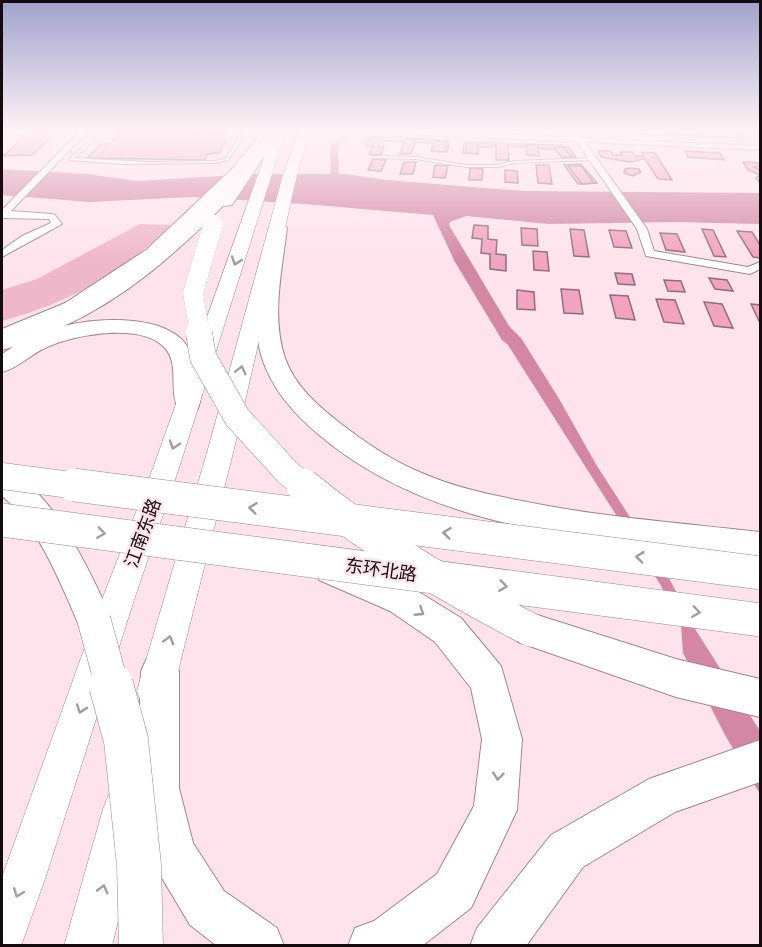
<svg xmlns="http://www.w3.org/2000/svg" width="762" height="947" viewBox="0 0 762 947" font-family="'Nunito Sans','Noto Sans SC',sans-serif">
  <style>
    .green { fill: #efb7ca }
    .water { fill: #d387a3 }
    .lines { fill: none; stroke-linecap: round; stroke-linejoin: round }
    .canal { fill: #d387a3; fill-rule: evenodd }
    .building { fill: #f2a3bf; stroke: #8d6e79; stroke-width: 1.5 }
    .service-casing { stroke: #a3848e; stroke-width: 2 }
    .minor-casing { stroke: #a3848e; stroke-width: 2 }
    .secondary-casing { stroke: #a3848e; stroke-width: 2 }
    .primary-casing { stroke: #a3848e; stroke-width: 1 }
    .trunk-casing { stroke: #a3848e; stroke-width: 2 }
    .service { fill: #fff; fill-rule: evenodd }
    .minor { fill: #fff; fill-rule: evenodd }
    .secondary { fill: #fff; fill-rule: evenodd }
    .primary { fill: #fff; fill-rule: evenodd }
    .trunk { fill: #fff; fill-rule: evenodd }
    .trunk-bridge-far3-casing { stroke: #a3848e; stroke-width: 20; stroke-linecap: butt }
    .trunk-bridge-far2-casing { stroke: #a3848e; stroke-width: 27; stroke-linecap: butt }
    .trunk-bridge-far1-casing { stroke: #a3848e; stroke-width: 34; stroke-linecap: butt }
    .trunk-bridge-casing { stroke: #a3848e; stroke-width: 45; stroke-linecap: butt }
    .trunk-bridge-far3 { stroke: #fff; stroke-width: 20 }
    .trunk-bridge-far2 { stroke: #fff; stroke-width: 26 }
    .trunk-bridge-far1 { stroke: #fff; stroke-width: 33 }
    .trunk-bridge { stroke: #fff; stroke-width: 44 }
    .oneway { stroke: #a19d9f }
    .labels { text-anchor: middle; stroke-width: 4.5; stroke-linejoin: round; paint-order: stroke }
    .street-label { font-size: 18px; fill: #150a0e; stroke: #ffe3ec }
  </style>
  <rect width="100%" height="100%" fill="#ffe3ec"/>
  <path class="green" d="M140 224 171 225C122 274 68 303 2 321V290L37 279Z"/>
  <polygon class="water" points="2,169 87,174 138,181 252,174 345,174 387,180 523,191 760,193 760,224 677,222 548,224 466,216 450,222 449,225 509,326 521,338 558,397 597,466 668,576 695,629 760,731 760,794 725,735 683,653 681,625 660,584 508,345 502,340 455,262 433,215 304,204 191,197 90,202 2,195"/>
  <g class="lines">
    <polygon class="canal" points="346,130 352,130 349,137 338,146 339,188 335,190 331,188 330,145 344,135"/>
  </g>
  <g class="building">
    <polygon points="602,130 740,132 745,138 605,132"/>
    <polygon points="31,131 58,131 32,155 3,156"/>
    <polygon points="122,132 214,133 213,135 225,135 224,140 227,140 219,153 208,154 204,160 87,158 101,144 110,144"/>
    <polygon points="367,137 402,137 450,141 447,152 431,151 433,143 365,140"/>
    <polygon points="370,138 381,138 378,146 384,146 381,155 369,154 373,146 366,146"/>
    <polygon points="405,139 416,139 411,154 400,154"/>
    <polygon points="435,141 447,142 445,152 433,151"/>
    <polygon points="464,142 559,145 569,148 577,159 563,159 556,150 512,146 478,147 478,154 463,153"/>
    <polygon points="467,143 478,143 478,154 466,153"/>
    <polygon points="496,143 508,144 509,160 496,160"/>
    <polygon points="526,145 538,145 539,156 527,155"/>
    <polygon points="554,147 563,147 572,157 562,158"/>
    <polygon points="598,151 611,151 613,155 622,155 620,152 633,152 635,156 644,156 642,152 655,153 672,180 658,179 645,159 629,162 601,157"/>
    <polygon points="685,151 720,153 724,160 688,157"/>
    <polygon points="373,159 386,160 381,171 368,170"/>
    <polygon points="404,162 416,162 413,174 400,174"/>
    <polygon points="743,162 760,163 760,166 754,167 760,170 760,183 756,178 760,175 748,170"/>
    <polygon points="581,164 597,183 578,184 564,165"/>
    <polygon points="435,165 448,166 445,178 433,177"/>
    <polygon points="536,165 549,165 552,184 538,183"/>
    <polygon points="568,166 581,166 594,183 582,184"/>
    <polygon points="470,168 483,169 482,180 469,180"/>
    <polygon points="631,168 639,169 641,172 633,176 624,173 625,169"/>
    <polygon points="505,170 517,171 518,183 505,182"/>
    <polygon points="474,225 488,226 488,239 497,240 496,254 506,255 506,271 490,269 490,254 481,253 482,239 472,238"/>
    <polygon points="521,228 537,229 538,246 522,245"/>
    <polygon points="570,229 584,230 589,257 574,256"/>
    <polygon points="702,229 713,230 726,257 714,256"/>
    <polygon points="609,230 626,231 632,248 614,247"/>
    <polygon points="737,231 752,232 760,245 760,258 753,257"/>
    <polygon points="660,233 677,234 685,252 666,250"/>
    <polygon points="533,251 547,252 549,271 534,270"/>
    <polygon points="615,273 632,274 635,285 618,284"/>
    <polygon points="709,278 727,280 733,291 715,289"/>
    <polygon points="664,280 681,281 685,292 668,291"/>
    <polygon points="561,289 579,290 583,314 564,313"/>
    <polygon points="517,290 534,292 535,310 517,309"/>
    <polygon points="610,295 628,296 635,320 616,318"/>
    <polygon points="656,299 675,300 684,324 664,322"/>
    <polygon points="704,302 722,304 733,328 714,326"/>
    <polygon points="751,304 760,305 760,323"/>
  </g>
  <g class="lines">
    <g class="service-casing">
      <g id="service">
        <polygon points="103,130 107,130 74,158 148,162 215,161 225,159 238,139 237,135 230,133 130,131 128,130 230,131 240,133 242,139 228,160 215,163 122,164 70,160 70,158"/>
        <polygon points="751,130 757,130 753,132 760,140 760,143 759,143 748,131"/>
        <polygon points="373,156 416,157 466,165 498,165 514,161 593,158 595,159 593,160 514,163 498,167 466,167 416,159 372,158"/>
      </g>
    </g>
    <g class="minor-casing">
      <g id="minor">
        <polygon points="81,130 89,130 11,211 52,214 55,215 62,224 2,257 2,250 22,236 51,223 49,219 2,218 2,210"/>
        <polygon points="357,130 405,130 571,137 575,135 581,138 760,146 760,150 585,142 647,229 654,251 748,267 760,262 760,269 750,274 646,256 637,229 577,142 361,132"/>
      </g>
    </g>
    <g class="secondary-casing">
      <path id="secondary" d="M263 130H273C217 210 135 286 44 325 31 331 16 339 2 342V329L65 303 146 250 234 167Z"/>
    </g>
    <g class="primary-casing">
      <g id="primary">
        <polygon points="274,130 286,130 179,468 135,597 45,879 21,946 2,946 2,877 103,597 153,468"/>
        <polygon points="299,130 311,130 297,175 234,449 173,691 168,704 155,709 142,704 137,691 208,449 283,175"/>
        <polygon points="124,788 139,794 145,809 112,946 64,946 103,809 109,794"/>
      </g>
    </g>
    <g class="trunk-casing">
      <g id="trunk">
        <path d="M272 130H286L275 140 232 205 223 206C175 254 127 297 64 326 96 318 152 315 179 337 189 345 195 361 197 374 199 385 203 400 197 410L188 413 179 410C168 392 180 365 165 348 141 321 69 335 41 350 28 357 16 369 2 372V354L13 347 2 350V335L86 299 136 266 231 183 265 134Z"/>
        <path d="M278 223 284 224 287 228C282 270 271 317 285 358 295 386 318 406 340 423 364 442 390 459 417 471 450 486 486 494 522 501 600 517 680 523 760 532V560C725 557 688 551 652 547 534 533 412 514 318 434 294 414 272 389 262 358 249 317 262 270 269 228L272 224Z"/>
        <path d="M2 469C51 484 92 575 112 620L106 632 94 637 82 632C62 587 40 527 2 496Z"/>
        <polygon points="331,555 414,589 461,618 501,666 522,739 517,810 471,908 422,946 348,946 355,928 374,921 437,874 474,806 482,739 471,688 435,642 390,611 319,580 315,570 319,560"/>
        <polygon points="531,613 676,659 760,679 760,717 676,697 518,642 513,630 518,618"/>
        <polygon points="160,652 173,658 179,671 179,788 193,843 224,891 277,928 284,946 217,946 190,925 156,868 149,852 137,788 141,671 147,658"/>
        <polygon points="760,740 760,782 675,812 583,867 526,946 470,946 477,928 551,835 649,779"/>
      </g>
    </g>
    <use href="#service" class="service"/>
    <use href="#minor" class="minor"/>
    <use href="#secondary" class="secondary"/>
    <use href="#primary" class="primary"/>
    <use href="#trunk" class="trunk"/>
    <g class="trunk-bridge-far3-casing">
      <polyline id="trunk-bridge-far3" points="200,335 193,293 213,225"/>
    </g>
    <g class="trunk-bridge-far2-casing">
      <g id="trunk-bridge-far2">
        <polyline points="199,333 203,357 237,417 287,472 305,487"/>
        <polyline points="2,476 86,487"/>
      </g>
    </g>
    <g class="trunk-bridge-far1-casing">
      <g id="trunk-bridge-far1">
        <polyline points="74,485 760,573"/>
        <path d="M303 485C374 543 450 588 531 630"/>
        <polyline points="2,520 760,620"/>
        <polyline points="94,620 112,686"/>
      </g>
    </g>
    <g class="trunk-bridge-casing">
      <polyline id="trunk-bridge" points="111,685 126,740 139,865 141,946"/>
    </g>
    <use href="#trunk-bridge-far3" class="trunk-bridge-far3"/>
    <use href="#trunk-bridge-far2" class="trunk-bridge-far2"/>
    <use href="#trunk-bridge-far1" class="trunk-bridge-far1"/>
    <use href="#trunk-bridge" class="trunk-bridge"/>
  </g>
  <defs><path id="oneway-chevron" d="M-2-3.5L2.5 0L-2 3.5" fill="none" stroke-width="1.6" stroke-linecap="round" stroke-linejoin="round" transform="scale(1.5)"/></defs>
  <g class="oneway">
    <use href="#oneway-chevron" transform="translate(236 261) rotate(109)"/>
    <use href="#oneway-chevron" transform="translate(241 370) rotate(-76)"/>
    <use href="#oneway-chevron" transform="translate(174 445) rotate(108)"/>
    <use href="#oneway-chevron" transform="translate(253 508) rotate(-173)"/>
    <use href="#oneway-chevron" transform="translate(101 533) rotate(8)"/>
    <use href="#oneway-chevron" transform="translate(447 533) rotate(-173)"/>
    <use href="#oneway-chevron" transform="translate(640 557) rotate(-173)"/>
    <use href="#oneway-chevron" transform="translate(503 586) rotate(8)"/>
    <use href="#oneway-chevron" transform="translate(420 612) rotate(33)"/>
    <use href="#oneway-chevron" transform="translate(696 612) rotate(8)"/>
    <use href="#oneway-chevron" transform="translate(169 640) rotate(-75)"/>
    <use href="#oneway-chevron" transform="translate(81 709) rotate(109)"/>
    <use href="#oneway-chevron" transform="translate(498 776) rotate(96)"/>
    <use href="#oneway-chevron" transform="translate(103 889) rotate(-75)"/>
    <use href="#oneway-chevron" transform="translate(18 893) rotate(111)"/>
  </g>
  <linearGradient id="sky" x2="0" y2="1"><stop stop-color="#9fa2cc"/><stop offset="0.5" stop-color="#fff2f6"/><stop offset="1" stop-color="#fff2f6" stop-opacity="0"/></linearGradient>
  <rect width="762" height="262" fill="url(#sky)"/>
  <g class="labels">
    <g class="street-label">
      <text transform="translate(143 533) rotate(-70)" y="6">江南东路</text>
      <text transform="translate(381 570) rotate(8)" y="6">东环北路</text>
    </g>
  </g>
  <rect width="762" height="947" fill="none" stroke="#150a0e" stroke-width="6"/>
</svg>
